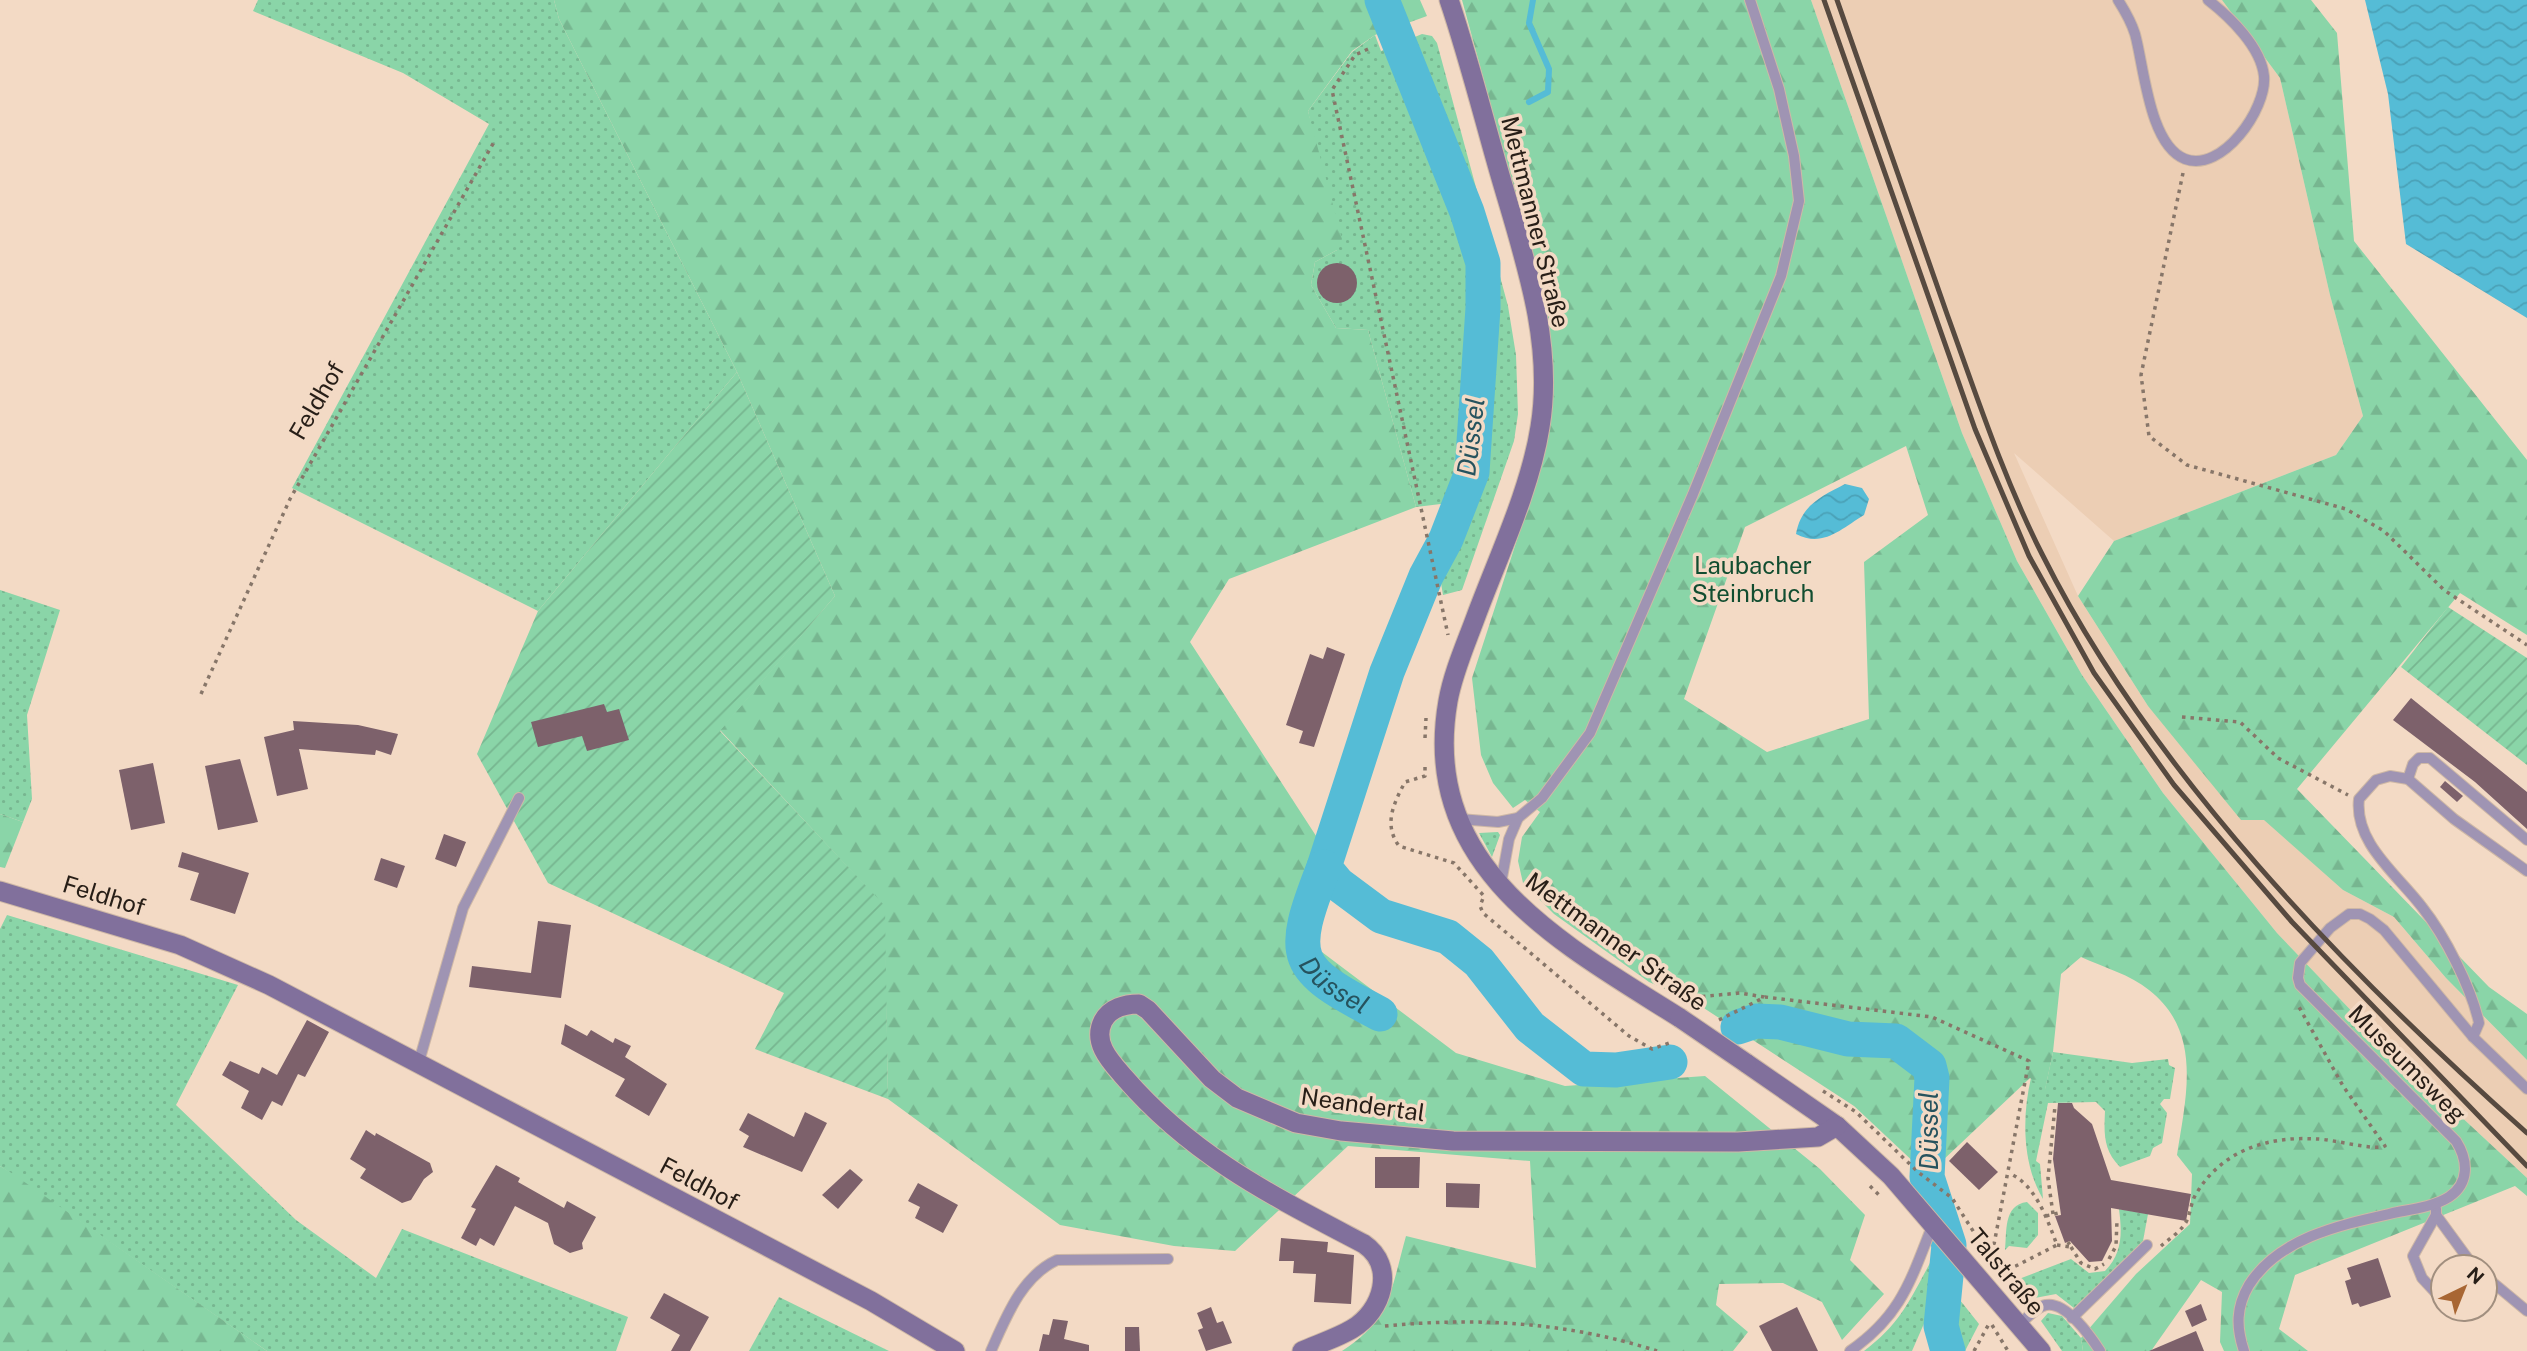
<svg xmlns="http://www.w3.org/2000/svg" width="2527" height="1351" viewBox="0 0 2527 1351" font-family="'Public Sans',sans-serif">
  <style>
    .built { fill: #ecceb4 }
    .grass { fill: url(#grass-dots) }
    .forest { fill: url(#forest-firs); fill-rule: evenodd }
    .garden { fill: url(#garden-furrows) }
    .water { fill: url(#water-waves) }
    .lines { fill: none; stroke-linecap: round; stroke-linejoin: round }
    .stream { stroke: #55bcd6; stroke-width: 6 }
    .river { stroke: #55bcd6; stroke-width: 35 }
    .building { fill: #7d616b }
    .service-casing { stroke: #ceb8a6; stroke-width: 12 }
    .secondary-casing { stroke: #ceb8a6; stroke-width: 21 }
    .path { stroke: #877669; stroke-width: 3.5; stroke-dasharray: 3.5 5; stroke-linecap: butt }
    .service { stroke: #9f94b3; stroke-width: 10 }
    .secondary { stroke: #81709c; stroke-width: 19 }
    .rail { stroke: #574a40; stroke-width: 5 }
    .secondary-bridge-casing { stroke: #ceb8a6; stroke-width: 21; stroke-linecap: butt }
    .secondary-bridge { stroke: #81709c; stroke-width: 19 }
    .labels { text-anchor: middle; stroke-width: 7; stroke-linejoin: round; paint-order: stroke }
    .street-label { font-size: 24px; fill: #271e17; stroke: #f3dac5 }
    .park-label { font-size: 24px; fill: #114d30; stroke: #f3dac5 }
    .water-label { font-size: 26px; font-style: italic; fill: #26535e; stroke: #f3dac5 }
  </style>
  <defs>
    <pattern id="grass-dots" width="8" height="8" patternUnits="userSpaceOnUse" patternTransform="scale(1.75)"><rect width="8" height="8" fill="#8ad5a8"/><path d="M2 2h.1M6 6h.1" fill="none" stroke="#77b690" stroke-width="1.8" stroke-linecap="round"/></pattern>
    <pattern id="forest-firs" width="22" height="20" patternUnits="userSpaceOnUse" patternTransform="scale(1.75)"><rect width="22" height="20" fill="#8ad5a8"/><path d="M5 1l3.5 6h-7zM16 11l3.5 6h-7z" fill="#77b690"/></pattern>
    <pattern id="garden-furrows" width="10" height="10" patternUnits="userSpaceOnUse" patternTransform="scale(1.75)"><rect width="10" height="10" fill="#8ad5a8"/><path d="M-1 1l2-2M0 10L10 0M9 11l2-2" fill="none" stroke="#77b690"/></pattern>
    <pattern id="water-waves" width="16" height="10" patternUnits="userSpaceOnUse" patternTransform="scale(1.75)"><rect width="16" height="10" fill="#55bcd6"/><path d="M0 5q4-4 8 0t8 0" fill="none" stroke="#4aa1b7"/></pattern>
  </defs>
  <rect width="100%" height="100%" fill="#f3dac5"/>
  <polygon class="built" points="1811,0 2222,0 2280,78 2330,295 2363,416 2336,455 2114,541 2014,453 2078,596 2148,706 2264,819 2343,890 2394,917 2446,978 2527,1060 2527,1178 2384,1045 2277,933 2163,793 2082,675 2017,561 1962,433"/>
  <g class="grass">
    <polygon points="258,0 554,0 559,19 737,372 538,611 292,488 489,124 403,73 253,11"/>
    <polygon points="1422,34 1432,36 1437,43 1508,306 1516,355 1518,414 1514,441 1462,590 1443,595 1434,541 1449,503 1416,507 1368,330 1336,328 1311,285 1315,262 1337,250 1308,111 1352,52 1375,35 1381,51"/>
    <polygon points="0,590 60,610 27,715 32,799 23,822 0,814"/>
    <polygon points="1498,832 1500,835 1492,857 1479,833"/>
    <polygon points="7,915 238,985 176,1105 296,1220 376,1278 402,1229 628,1317 616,1351 267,1351 0,1166 0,929"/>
    <path d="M2053 1052 2132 1063 2168 1059 2169 1065 2175 1068 2170 1099H2164L2160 1104 2167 1113 2162 1143 2153 1148 2150 1156 2120 1167C2103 1150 2104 1133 2105 1111L2096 1102 2048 1103 2036 1161 2040 1164 2043 1199C2022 1164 2022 1116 2031 1078L2045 1089Z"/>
    <path d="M2027 1202 2038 1213V1235L2027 1248 2009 1246 2005 1250C2007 1232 2003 1205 2027 1202Z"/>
    <path d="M2119 1209 2148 1214 2143 1241 2074 1308 2056 1294 2029 1299 2011 1282 2071 1259 2089 1273 2105 1271C2123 1253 2122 1232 2119 1209Z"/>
    <path d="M1930 1263 1933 1288 1926 1319 1912 1351H1864C1900 1324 1910 1300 1930 1263Z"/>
    <polygon points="1952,1290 1979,1324 1965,1351 1960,1351 1953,1335"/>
    <polygon points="779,1297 889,1351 749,1351"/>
    <polygon points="2048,1313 2062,1316 2081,1338 2083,1351 2062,1351 2041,1321"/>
  </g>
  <g class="forest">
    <path d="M554 0H1420L1427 16 1375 35 1352 51 1308 111 1342 239 1337 250 1315 262 1311 285 1336 328 1368 330 1416 507 1229 579 1190 642 1320 842 1298 934 1456 1053 1565 1086 1705 1076 1820 1169 1865 1215 1850 1260 1884 1294 1842 1340 1822 1302 1783 1283 1719 1284 1716 1305 1748 1332 1733 1351H1342C1391 1320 1391 1289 1406 1236L1536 1268 1530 1161 1348 1146 1235 1251 1174 1246 1060 1225 888 1099 884 906 720 730 835 596 737 372 559 19Z"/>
    <path d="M1462 0H1811L1962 433 2017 561 2082 675 2163 793 2277 933 2384 1045 2527 1178V1196L2515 1186 2295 1275 2279 1329 2308 1351H2224L2220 1342 2222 1292 2201 1280 2151 1351H2083L2081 1338 2136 1274 2190 1224 2192 1174 2177 1155C2186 1097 2203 1032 2149 990 2131 975 2103 967 2081 957L2061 974 2053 1052 2045 1090 2030 1078 1941 1162 1919 1167 1854 1106 1693 1001 1649 982 1554 914 1523 883 1518 861 1522 837 1540 812 1525 800 1513 808 1493 783 1481 755 1472 678 1539 472 1536 271ZM1906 446 1928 515 1864 562 1869 719 1767 752 1684 699 1745 527Z"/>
    <polygon points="2222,0 2311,0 2337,33 2354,241 2527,460 2527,635 2460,593 2297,789 2489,987 2527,1014 2527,1060 2446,978 2394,917 2343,890 2264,820 2241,820 2148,706 2078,596 2114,541 2336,455 2363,416 2330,295 2280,78"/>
    <polygon points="0,814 23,822 5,868 0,867"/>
    <polygon points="0,1166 13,1174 267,1351 0,1351"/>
  </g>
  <g class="garden">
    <polygon points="737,372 835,596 720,731 885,906 888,1099 755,1049 784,993 548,883 477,754 538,611"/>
    <polygon points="2448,607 2527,658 2527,765 2401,667"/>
  </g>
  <g class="water">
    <polygon points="2365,0 2527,0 2527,318 2406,244 2388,94"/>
    <path d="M1845 484 1862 488 1869 499 1864 515C1841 529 1823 548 1796 534 1801 505 1822 496 1845 484Z"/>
  </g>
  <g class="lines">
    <polyline class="stream" points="1529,102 1548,92 1549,69 1529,23 1533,0"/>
    <g class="river">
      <polyline points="1382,0 1467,212 1483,263 1483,308 1472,472 1446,539 1426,576 1387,672 1324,867 1338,884 1381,916 1448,937 1479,962 1530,1027 1584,1069 1616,1070 1670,1062"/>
      <path id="s1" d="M1324 867C1288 959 1292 968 1380 1014"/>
      <polyline points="1738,1027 1756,1021 1780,1022 1848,1039 1896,1041 1929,1066 1932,1078 1927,1177 1949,1245 1941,1326 1948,1351"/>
    </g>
  </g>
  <g class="building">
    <circle cx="1337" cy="283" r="20"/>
    <polygon points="1327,647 1345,654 1314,747 1299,743 1303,731 1286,725 1310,654 1323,659"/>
    <polygon points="2411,698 2527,792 2527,829 2475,782 2393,720"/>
    <polygon points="604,704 607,712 619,709 629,740 587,751 582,736 538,747 531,722"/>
    <polygon points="293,721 358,725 398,734 391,755 376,750 375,755 299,749 308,789 277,796 264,737 294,730"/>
    <polygon points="240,759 258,822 218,830 205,766"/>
    <polygon points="153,763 165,823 131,830 119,770"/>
    <polygon points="2445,781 2463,796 2457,802 2440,787"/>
    <polygon points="444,834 466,842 456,867 435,859"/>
    <polygon points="182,852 249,873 235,914 190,900 199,873 178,867"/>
    <polygon points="381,858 405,866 397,888 374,880"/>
    <polygon points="538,921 571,925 561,998 469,987 472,966 531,973"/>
    <polygon points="307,1020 329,1032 305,1077 298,1074 282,1106 272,1101 262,1120 241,1108 249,1091 222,1075 230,1061 259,1074 262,1067 277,1075"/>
    <polygon points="565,1024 587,1036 591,1030 613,1043 615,1038 631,1046 625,1057 667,1084 649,1116 615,1096 625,1079 561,1044"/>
    <polygon points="2058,1103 2072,1103 2074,1108 2092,1124 2111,1180 2191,1194 2186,1221 2111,1208 2112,1241 2102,1261 2089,1262 2070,1241 2065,1243 2055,1216 2061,1215 2053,1159"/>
    <polygon points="805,1112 827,1123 802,1172 743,1147 749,1136 739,1130 748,1113 794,1137"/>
    <polygon points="366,1130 375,1136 376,1133 430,1163 433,1172 424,1179 411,1200 402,1203 360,1178 366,1169 350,1159"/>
    <polygon points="1967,1142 1998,1172 1979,1190 1949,1161"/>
    <polygon points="1375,1157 1420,1157 1419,1188 1375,1188"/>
    <polygon points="496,1165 520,1178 518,1182 564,1208 567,1201 596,1217 582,1243 583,1249 570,1253 554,1244 548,1223 515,1206 494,1246 480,1238 476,1246 461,1238 476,1209 471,1207"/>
    <polygon points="850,1169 863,1180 838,1209 822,1195"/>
    <polygon points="918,1183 958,1205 943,1233 915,1218 920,1207 908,1201"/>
    <polygon points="1446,1183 1480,1184 1479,1208 1446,1207"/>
    <polygon points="1281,1238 1328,1242 1327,1252 1354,1255 1351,1304 1314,1302 1316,1274 1293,1273 1294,1261 1279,1261"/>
    <polygon points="2378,1258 2391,1297 2360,1307 2358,1303 2352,1305 2345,1281 2351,1279 2347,1268"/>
    <polygon points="664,1293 709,1317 690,1351 671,1351 680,1335 650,1318"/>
    <polygon points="2201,1304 2207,1320 2192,1327 2185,1311"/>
    <polygon points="1211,1307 1217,1323 1223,1321 1232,1343 1206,1351 1198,1330 1203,1328 1197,1313"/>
    <polygon points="1797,1307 1818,1351 1772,1351 1759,1326"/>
    <polygon points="1053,1319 1068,1321 1064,1339 1089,1345 1089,1351 1039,1351 1043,1334 1049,1335"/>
    <polygon points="1125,1327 1139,1327 1140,1351 1125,1351"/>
    <polygon points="2196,1331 2204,1351 2149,1351"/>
  </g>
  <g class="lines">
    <g class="service-casing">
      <g id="service">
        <path d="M2118 0C2125 11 2131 21 2135 34 2144 66 2149 145 2185 159 2222 173 2267 109 2264 76 2261 47 2230 17 2208 0"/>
        <polyline points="2408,779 2413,764 2419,758 2430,758 2527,840"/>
        <polyline points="1459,819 1498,822 1518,818 1542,798 1590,733 1693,494 1781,276 1799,201 1794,156 1779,89 1750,0"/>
        <polyline points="1501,883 1509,839 1518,818"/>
        <path d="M2473 1037 2479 1023C2471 987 2445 936 2422 907 2398 875 2354 843 2359 799L2376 780 2390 776 2408 779 2454 819 2527 871"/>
        <polyline points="418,1065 463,908 519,798"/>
        <polyline points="2436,1209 2436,1215 2474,1267"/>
        <polyline points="2436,1215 2413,1256 2422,1278 2435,1292 2443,1289"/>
        <polyline points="2485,1276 2527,1311"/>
        <polyline points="2072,1318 2147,1245"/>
        <path d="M2019 1325C2027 1318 2036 1307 2046 1305 2066 1301 2091 1337 2100 1351"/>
        <path d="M991 1351C1006 1317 1022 1276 1057 1260L1168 1259"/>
        <path d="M1850 1351C1902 1315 1911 1279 1933 1224"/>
        <path d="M2244 1351C2236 1327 2236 1307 2249 1285 2280 1236 2345 1224 2398 1212 2414 1209 2435 1206 2449 1197 2470 1183 2468 1160 2456 1141L2300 985 2298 978 2300 963 2330 928 2349 914H2360L2370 919 2384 930 2473 1037 2527 1089"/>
      </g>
    </g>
    <g class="secondary-casing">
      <g id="secondary">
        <path d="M1449 0C1467 53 1481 108 1496 161 1520 247 1555 337 1540 427 1530 491 1497 559 1475 619 1465 646 1453 673 1448 701 1419 868 1561 943 1680 1018"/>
        <polyline points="0,891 180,945 269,985 871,1301 955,1351"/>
        <polyline points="1746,1063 1837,1126 1891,1176 2041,1351"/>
        <path d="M1302 1351C1318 1344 1337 1338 1352 1329 1383 1311 1396 1266 1364 1244 1273 1196 1193 1157 1124 1077 1111 1062 1092 1043 1103 1021 1110 1008 1125 1004 1139 1004L1148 1010 1212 1079 1237 1098 1296 1123 1341 1131 1453 1141 1738 1142 1818 1137 1837 1126"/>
      </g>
    </g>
    <g class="path">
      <polyline points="1368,49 1355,55 1332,90 1448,635"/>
      <polyline points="2183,173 2141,375 2149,436 2187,465 2346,509 2384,531 2444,590 2527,645"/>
      <polyline points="201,694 290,499 494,142"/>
      <polyline points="2182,717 2240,722 2278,758 2348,795"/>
      <polyline points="1425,738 1426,718"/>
      <path d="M1425 767V776L1405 782C1394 803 1383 824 1399 846L1454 863 1484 896 1480 906 1483 913 1629 1036 1652 1049 1672 1042"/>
      <polyline points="1685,998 1740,993 1764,997"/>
      <polyline points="1719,1020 1765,997 1932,1017 2029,1061 1991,1260 1996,1266"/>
      <polyline points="1823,1091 1856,1112 1918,1172 1952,1198 1991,1259"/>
      <polyline points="1870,1186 1882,1198"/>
      <polyline points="2053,1214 2048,1178 2055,1106"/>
      <polyline points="2046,1216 2058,1213 2058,1216"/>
      <polyline points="2057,1245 2071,1247 2068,1242"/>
      <path d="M2161 1246C2169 1239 2183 1230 2187 1220 2191 1211 2191 1202 2196 1194 2222 1150 2268 1136 2316 1139 2333 1139 2373 1151 2385 1146L2343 1086 2299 1007"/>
      <polyline points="2071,1247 2081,1263 2095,1269 2104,1264"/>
      <polyline points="2109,1259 2116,1246 2117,1220"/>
      <path d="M2000 1274 2057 1245C2047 1219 2036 1185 2009 1173"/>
      <polyline points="1992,1325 2008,1351"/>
      <path d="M1385 1326C1477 1317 1568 1322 1657 1351"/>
      <polyline points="1974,1351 1990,1322"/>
    </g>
    <use href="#service" class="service"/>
    <use href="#secondary" class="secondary"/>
    <g class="rail">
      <polyline points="1824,0 1975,429 2029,556 2094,673 2174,785 2292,922 2527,1166"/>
      <path d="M1837 0C1874 104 1910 209 1947 314 1976 394 2003 477 2042 554 2151 772 2346 972 2527 1133"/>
    </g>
    <g class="secondary-bridge-casing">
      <polyline id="secondary-bridge" points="1680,1018 1746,1063"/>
    </g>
    <use href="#secondary-bridge" class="secondary-bridge"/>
  </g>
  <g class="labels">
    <g class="street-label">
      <text transform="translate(1535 222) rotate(76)" y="8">Mettmanner Straße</text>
      <text transform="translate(317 401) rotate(-60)" y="8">Feldhof</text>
      <text transform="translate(104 896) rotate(17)" y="8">Feldhof</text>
      <text transform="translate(1616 942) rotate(36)" y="8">Mettmanner Straße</text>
      <text transform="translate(2407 1064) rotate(45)" y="8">Museumsweg</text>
      <text transform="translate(1363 1105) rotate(8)" y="8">Neandertal</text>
      <text transform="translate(699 1184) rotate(28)" y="8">Feldhof</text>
      <text transform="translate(2006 1272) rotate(50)" y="8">Talstraße</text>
    </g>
    <g class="park-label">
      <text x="1753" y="574">Laubacher<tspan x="1753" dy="28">Steinbruch</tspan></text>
    </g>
    <g class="water-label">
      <text transform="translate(1471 437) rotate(-83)" y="9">Düssel</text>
      <text dy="9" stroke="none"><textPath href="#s1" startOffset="135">Düssel</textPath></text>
      <text transform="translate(1929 1131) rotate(-90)" y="9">Düssel</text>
    </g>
  </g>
  <g transform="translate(2464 1288) rotate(43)"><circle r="33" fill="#f3dac5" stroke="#a18f7f" stroke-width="2"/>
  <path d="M0-5L12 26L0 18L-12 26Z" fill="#a86633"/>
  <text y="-10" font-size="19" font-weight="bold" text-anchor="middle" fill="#271e17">N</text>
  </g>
</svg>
